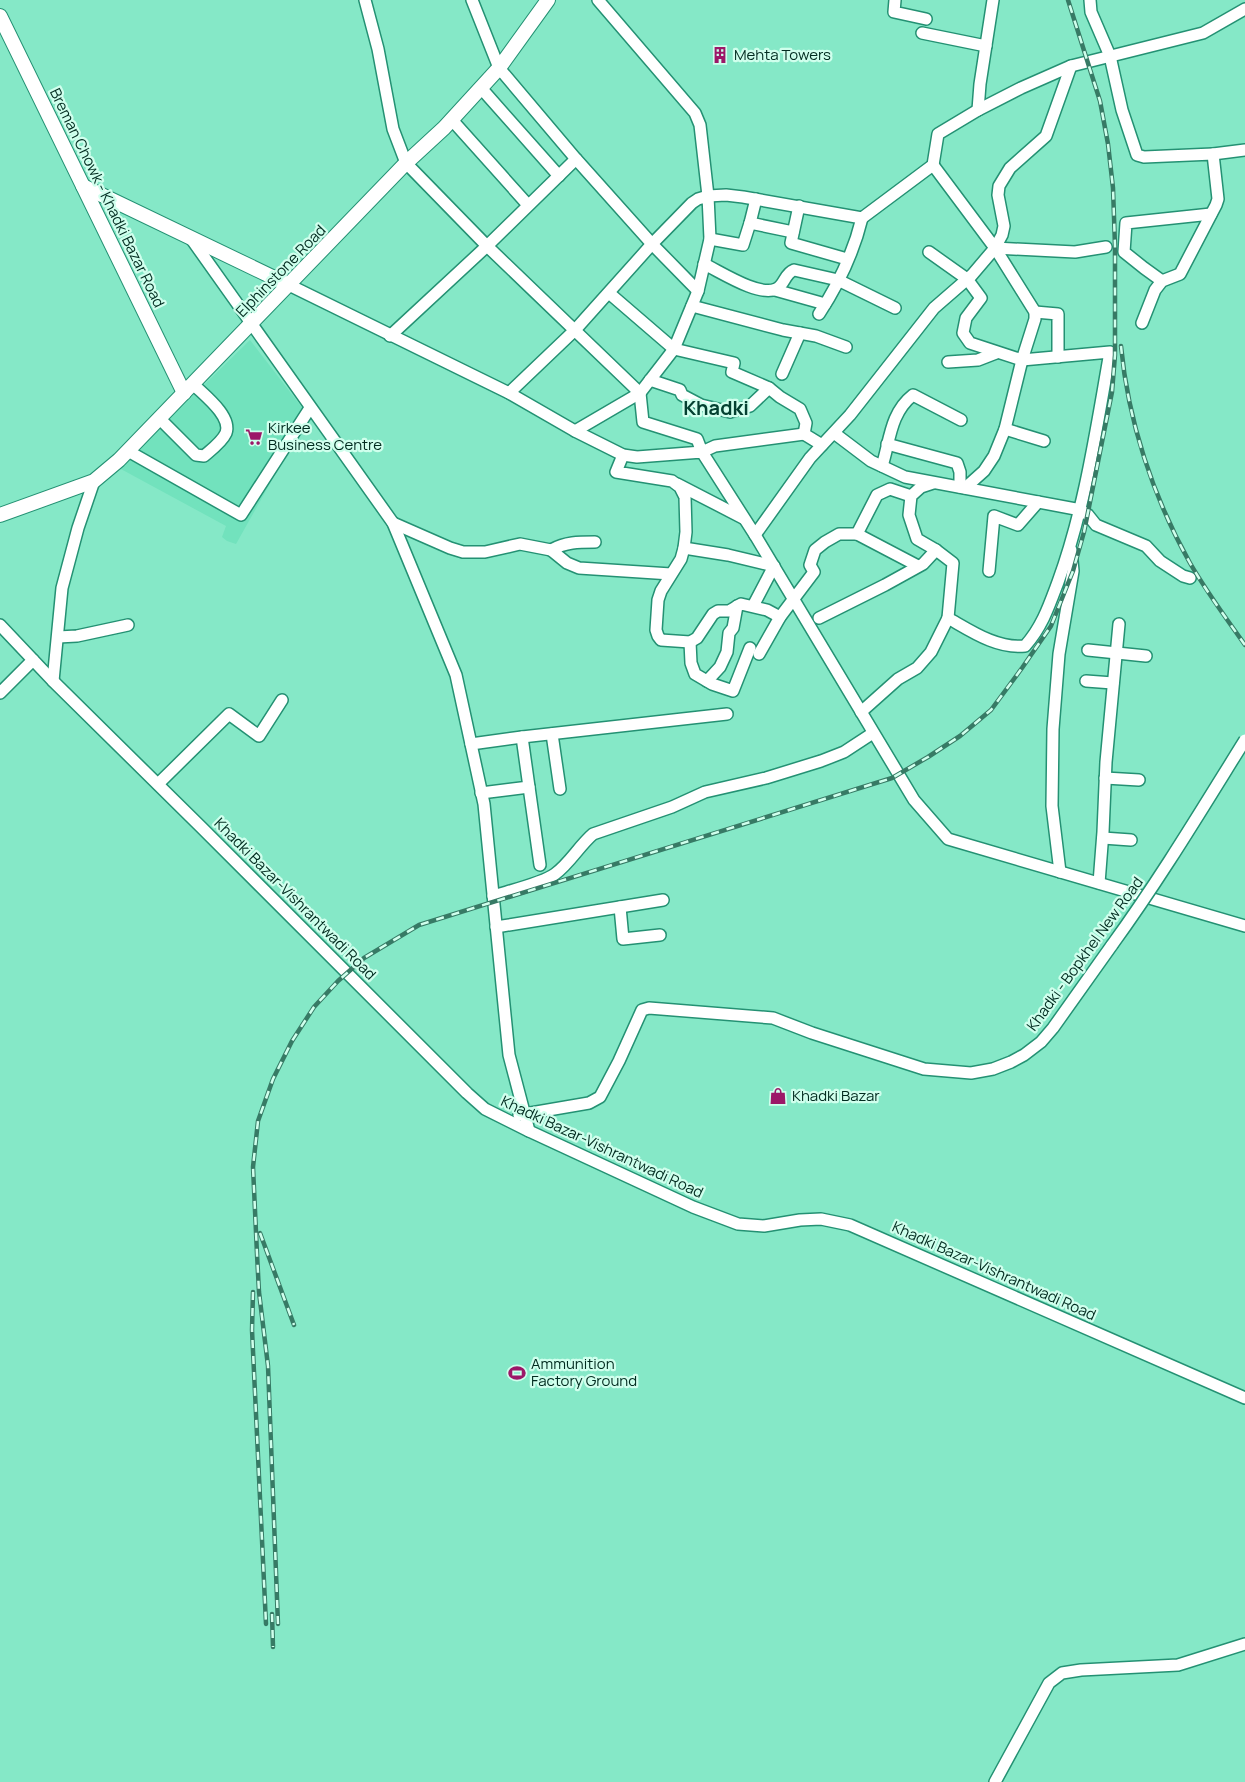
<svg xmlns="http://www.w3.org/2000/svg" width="1245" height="1782" viewBox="0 0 1245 1782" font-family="Manrope,sans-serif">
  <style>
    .built { fill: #72e2bd }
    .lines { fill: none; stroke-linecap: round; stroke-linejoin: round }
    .minor-casing { stroke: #249173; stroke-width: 14 }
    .major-casing { stroke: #249173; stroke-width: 16 }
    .minor { stroke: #fff; stroke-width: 11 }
    .major { stroke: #fff; stroke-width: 14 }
    .rail-casing { stroke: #377a65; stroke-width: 4.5 }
    .rail { stroke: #d0ffed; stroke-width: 2.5; stroke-dasharray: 8; stroke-linecap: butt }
    .minor-bridge-casing { stroke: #249173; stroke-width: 14; stroke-linecap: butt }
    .minor-bridge { stroke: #fff; stroke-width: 11 }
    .labels { text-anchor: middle; stroke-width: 4.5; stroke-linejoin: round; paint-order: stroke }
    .poi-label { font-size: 15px; fill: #002b1f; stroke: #d0ffed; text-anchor: start }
    .street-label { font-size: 15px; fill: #002b1f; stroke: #d0ffed }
    .district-label { font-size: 20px; font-weight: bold; fill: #044131; stroke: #d0ffed }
  </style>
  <rect width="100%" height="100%" fill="#85e8c7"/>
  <polygon class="built" points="250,340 307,414 307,421 302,432 289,450 236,544 227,541 222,537 226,526 119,468"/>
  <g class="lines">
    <g class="minor-casing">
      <g id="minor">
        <polyline points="365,0 378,49 393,129 406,163 487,246 640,393 643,422 697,439 702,452 715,446 804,434"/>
        <polyline points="472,0 499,68 576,159 652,244 698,291"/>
        <polyline points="598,0 695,113 700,125 708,196 726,195 743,197 862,218 933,165 938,134 978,110 1021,88 1071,66 1203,33 1245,9"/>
        <polyline points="895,0 894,12 926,19"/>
        <polyline points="1090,0 1091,12 1110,56 1122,110 1137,155 1144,157 1213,154 1218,199 1216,205 1180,274 1162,281 1155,290 1142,323"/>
        <polyline points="922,33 986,46"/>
        <polyline points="481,88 559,176"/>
        <polyline points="978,110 980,84 993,0"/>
        <polyline points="452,120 528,205"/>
        <polyline points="1213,154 1245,150"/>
        <polyline points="933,165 995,248 1035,312 1035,319 1022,360 1005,429 994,456 984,471 965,488"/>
        <polyline points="756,199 750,223 793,232"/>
        <polyline points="799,206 791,243 847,259"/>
        <polyline points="190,237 393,523 456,675 484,804 509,1055 529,1131"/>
        <polyline points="710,239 743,245 750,223"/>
        <polyline points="995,248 1075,252 1106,247"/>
        <path d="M704 264C721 272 759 297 776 289 785 285 784 274 794 270L838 280 895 308"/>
        <polyline points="1162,281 1144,268 1124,252 1126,223 1211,214"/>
        <polyline points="289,285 509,393 575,431 623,455 637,457 702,452 755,535 914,800 948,839 1245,926"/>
        <polyline points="775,290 825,304"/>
        <polyline points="609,293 674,349 734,363 732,372 769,388 780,397 800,409 806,423 804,434 822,445"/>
        <polyline points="692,306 783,330 816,336 846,347"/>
        <polyline points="1035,312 1058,314 1058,357"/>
        <path d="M819 314C838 285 854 251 862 218"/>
        <polyline points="390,336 487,246 576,159"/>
        <polyline points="948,362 978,360 996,353"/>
        <polyline points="782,374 800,333"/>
        <polyline points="650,380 680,390 682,395 701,405 730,412 750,406 769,388"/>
        <polyline points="509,393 575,330 652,244 692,203 698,199 708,196 710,239 698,291 674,349 640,393 575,431"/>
        <path d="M160 419 196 455 204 456C211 450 222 442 226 433 232 416 204 395 193 384"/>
        <polyline points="1005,429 1044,441"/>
        <polyline points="834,433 871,461 905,477 1081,510 1088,515 1096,525 1146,546 1160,561 1183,576 1190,578"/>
        <polyline points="887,444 957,463 960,472 960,487"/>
        <polyline points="128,451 241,515 310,408"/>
        <polyline points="623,455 616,472 672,481 680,487 685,497 686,532 684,548 681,559 661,591 658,600 656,630 658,636 661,640 690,642 697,638 713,614 718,611 729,611 741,604 767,610 780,617"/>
        <path d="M882 466C890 441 890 413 913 395L961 420"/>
        <polyline points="933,483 921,487 911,496 909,515 917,539 936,550 953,563 948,618"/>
        <polyline points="677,484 743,518"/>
        <polyline points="393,523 450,548 463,552 485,552 520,544 551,550"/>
        <polyline points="857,534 877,495 890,489 911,496"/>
        <polyline points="755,535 810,458 850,415 934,308 972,275 995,248 1002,235 1004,226 998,195 999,186 1010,168 1046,136 1071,66"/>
        <path d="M595 542C578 542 566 542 551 550L567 563 579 568 671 574"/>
        <polyline points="684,548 728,555 774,566 753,606"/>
        <polyline points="989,571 994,516 1018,525 1038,502"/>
        <polyline points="819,618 885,585 923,564 936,550"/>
        <polyline points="0,625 53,681 201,827 467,1093 485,1109 529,1131 693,1207 738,1224 764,1226 800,1220 821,1219 850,1225 1245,1398"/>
        <polyline points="58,637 77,636 128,625"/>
        <polyline points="690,642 691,663 695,674 712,684 733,691 750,648"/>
        <polyline points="1088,650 1146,656"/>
        <polyline points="759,654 780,617 814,572 810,565 815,550 825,542 839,534 857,534 918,566"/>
        <polyline points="53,681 62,588 78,528 94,481"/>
        <polyline points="707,681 720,667 727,652 729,633 733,628 737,606"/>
        <polyline points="1086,681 1113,683"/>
        <polyline points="0,693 33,660"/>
        <path d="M861 712 898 679 917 668 931 652 948 618C971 631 997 649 1025 646 1042 627 1049 606 1058 582 1085 508 1096 430 1110 352L1022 360 970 343 963 333 966 318 981 298 967 279 929 252"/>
        <polyline points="552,734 560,789"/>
        <polyline points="522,737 727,714"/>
        <polyline points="471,744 522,737 529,787 481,793"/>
        <polyline points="1105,778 1139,780"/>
        <polyline points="158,784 229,714 259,736 282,700"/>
        <polyline points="529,787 540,865"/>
        <polyline points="1103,838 1131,840"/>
        <polyline points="1060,872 1052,806 1053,729 1059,654 1073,571 1071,550"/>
        <polyline points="1099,883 1103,832 1106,762 1119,624"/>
        <path d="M493 896C509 891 543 883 555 874 570 863 579 846 593 834L672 807 705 792 766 778 821 761 844 752 873 733"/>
        <polyline points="620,907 623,939 660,935"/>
        <polyline points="496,927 663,900"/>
        <polyline points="519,1115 589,1103 600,1097 619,1061 642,1010 649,1008 773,1018 812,1033 924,1069 971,1073 993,1069 1011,1062 1024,1055 1041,1042 1053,1028 1112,945"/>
        <polyline points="995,1782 1049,1683 1062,1673 1081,1670 1178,1665 1245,1644"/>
      </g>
    </g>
    <g class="major-casing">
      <g id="major">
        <polyline points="0,16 184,393"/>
        <polyline points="83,186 289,285"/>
        <polyline points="0,515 94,481 119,460 406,163 444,128 499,68 548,0"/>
      </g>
    </g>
    <use href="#minor" class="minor"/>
    <use href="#major" class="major"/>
    <g class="rail-casing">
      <g id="rail">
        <path d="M1121 346C1128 421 1153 497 1190 563 1206 591 1226 618 1245 645"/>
        <polyline points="260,1233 294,1325"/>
        <polyline points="253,1292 252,1330 266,1624"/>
        <polyline points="272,1614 273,1647"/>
        <polyline points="278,1624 268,1366 259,1292 257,1254 253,1167 258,1121 273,1079 292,1041 314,1007 338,981 364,958 419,925 892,778 928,757 960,736 991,710 1022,668 1051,626 1073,571 1084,532 1112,392 1115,355 1115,246 1113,188 1108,144 1100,101 1068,0"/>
      </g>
    </g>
    <use href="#rail" class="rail"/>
    <g class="minor-bridge-casing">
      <path id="minor-bridge" d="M1112 945C1160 879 1202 809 1245 740"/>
    </g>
    <use href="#minor-bridge" class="minor-bridge"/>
  </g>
  <defs>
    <g id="building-bare" transform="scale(1.35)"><path d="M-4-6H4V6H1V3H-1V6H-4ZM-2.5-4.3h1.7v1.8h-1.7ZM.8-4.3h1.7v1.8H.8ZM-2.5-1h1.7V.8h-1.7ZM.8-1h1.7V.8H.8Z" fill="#9c1768" stroke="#d0ffed" stroke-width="2.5" paint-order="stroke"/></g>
    <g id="supermarket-bare" transform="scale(1.35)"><path d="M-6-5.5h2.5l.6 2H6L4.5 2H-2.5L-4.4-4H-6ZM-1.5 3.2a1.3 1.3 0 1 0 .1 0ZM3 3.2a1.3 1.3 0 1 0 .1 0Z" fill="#9c1768" stroke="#d0ffed" stroke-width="2.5" paint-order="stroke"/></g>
    <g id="shop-bare" transform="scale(1.35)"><path d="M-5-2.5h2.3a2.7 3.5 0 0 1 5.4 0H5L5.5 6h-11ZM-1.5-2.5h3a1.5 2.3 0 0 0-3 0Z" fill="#9c1768" stroke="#d0ffed" stroke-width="2.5" paint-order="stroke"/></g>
    <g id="stadium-bare" transform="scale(1.35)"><path d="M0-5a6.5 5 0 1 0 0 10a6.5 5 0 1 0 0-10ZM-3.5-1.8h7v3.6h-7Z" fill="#9c1768" stroke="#d0ffed" stroke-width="2.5" paint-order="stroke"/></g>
  </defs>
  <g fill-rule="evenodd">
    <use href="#building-bare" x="720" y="55"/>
    <use href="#supermarket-bare" x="254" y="437"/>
    <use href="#shop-bare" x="778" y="1096"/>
    <use href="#stadium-bare" x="517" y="1373"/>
  </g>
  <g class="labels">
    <g class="poi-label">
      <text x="734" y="60">Mehta Towers</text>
      <text x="268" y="433">Kirkee<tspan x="268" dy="17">Business Centre</tspan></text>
      <text x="792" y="1101">Khadki Bazar</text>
      <text x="531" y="1369">Ammunition<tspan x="531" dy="17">Factory Ground</tspan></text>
    </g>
    <g class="street-label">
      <text transform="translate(107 198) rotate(64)" y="5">Breman Chowk - Khadki Bazar Road</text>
      <text transform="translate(281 271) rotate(-46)" y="5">Elphinstone Road</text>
      <text transform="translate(295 899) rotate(45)" y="5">Khadki Bazar-Vishrantwadi Road</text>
      <text transform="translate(1085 954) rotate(-54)" y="5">Khadki - Bopkhel New Road</text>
      <text transform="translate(602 1147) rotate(25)" y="5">Khadki Bazar-Vishrantwadi Road</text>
      <text transform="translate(994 1271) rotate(24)" y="5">Khadki Bazar-Vishrantwadi Road</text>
    </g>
    <g class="district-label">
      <text x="716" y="415">Khadki</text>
    </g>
  </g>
</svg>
